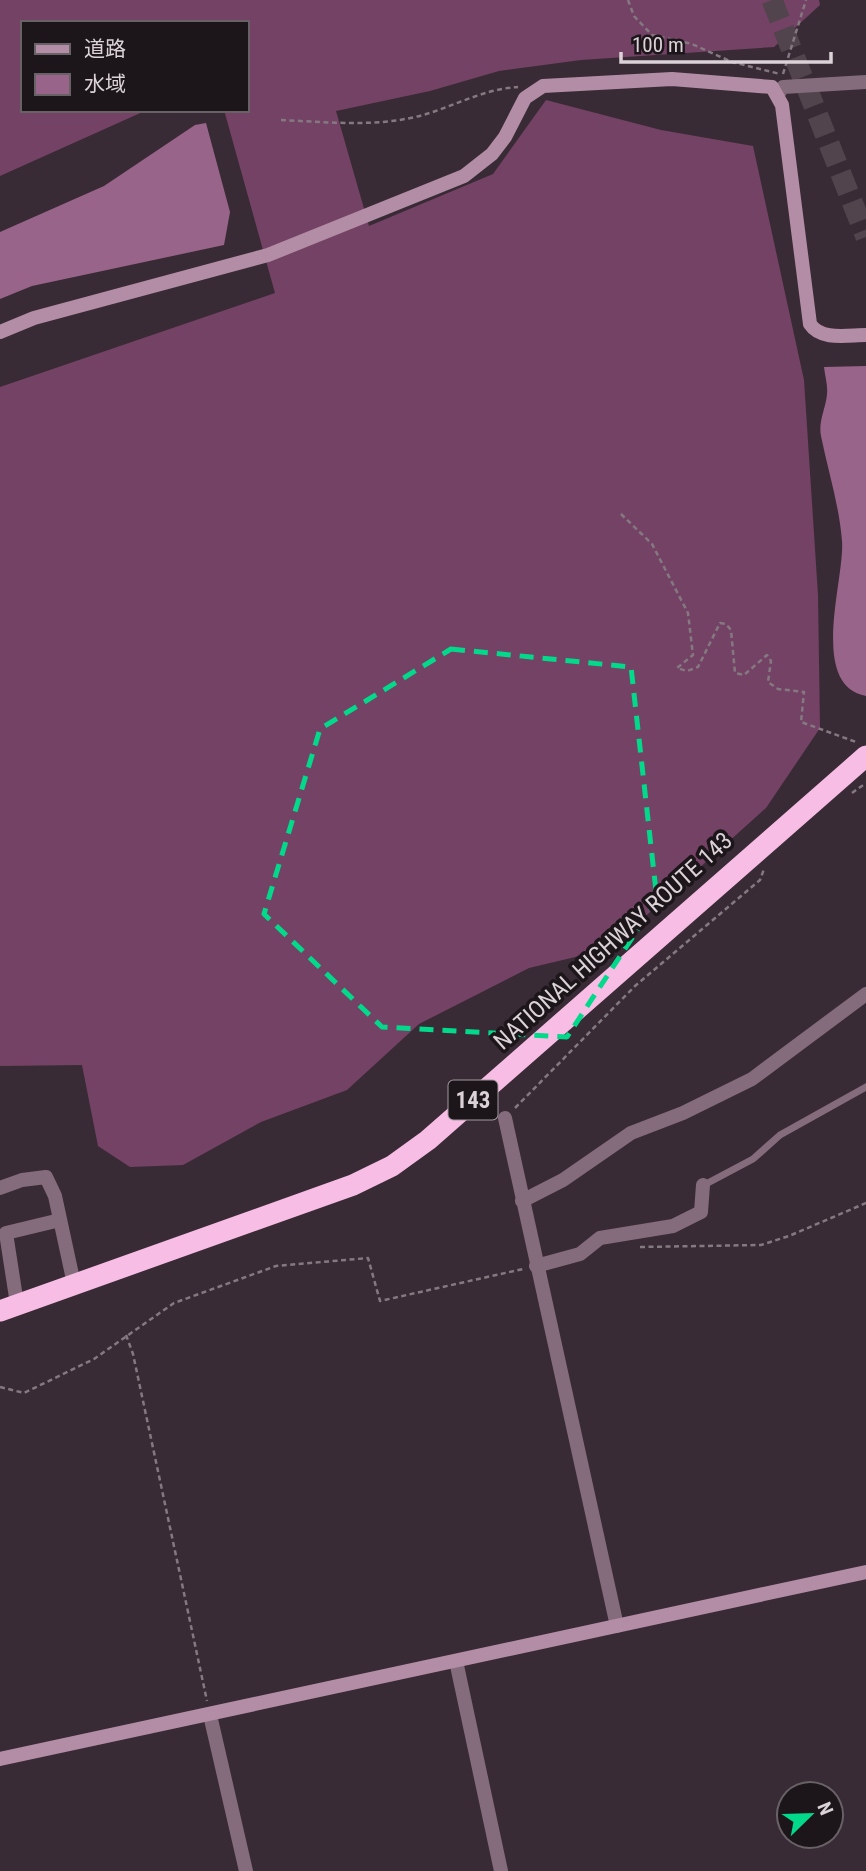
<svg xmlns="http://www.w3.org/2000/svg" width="866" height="1871" viewBox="0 0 866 1871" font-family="'Roboto Condensed','Noto Sans JP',sans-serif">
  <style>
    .forest { fill: #744265 }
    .water { fill: #996489 }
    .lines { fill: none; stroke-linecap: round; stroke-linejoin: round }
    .highway-tunnel { stroke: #51444d; stroke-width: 21; stroke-dasharray: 21 10; stroke-linecap: butt }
    .path { stroke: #857981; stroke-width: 2.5; stroke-dasharray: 5 3.5; stroke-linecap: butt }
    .lane { stroke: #846c7c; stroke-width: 7 }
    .street { stroke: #846c7c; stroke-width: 14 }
    .secondary { stroke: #b38da6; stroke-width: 14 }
    .highway { stroke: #f8bde5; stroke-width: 21 }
    .marked { fill: none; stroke: #02d98b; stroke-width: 5; stroke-dasharray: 14 9; stroke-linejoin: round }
    .labels { text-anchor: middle; stroke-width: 7; stroke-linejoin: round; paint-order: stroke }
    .shield { fill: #1c161a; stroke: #a29a9f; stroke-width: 2 }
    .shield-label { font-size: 23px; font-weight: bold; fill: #dbd2d8 }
    .street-label { font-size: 24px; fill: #dbd2d8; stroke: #1c161a }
  </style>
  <rect width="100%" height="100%" fill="#392b35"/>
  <polygon class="forest" points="0,0 819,0 820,5 774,47 581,60 499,71 430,91 336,111 369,226 493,174 546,100 661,130 753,146 804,380 818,595 820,728 766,808 609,949 529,968 419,1024 347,1090 261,1122 183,1165 130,1167 98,1146 82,1065 0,1066 0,387 275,293 224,110 247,110 247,23 23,23 23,110 147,110 0,176"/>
  <g class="water">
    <polygon points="206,123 230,212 224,245 32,286 0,299 0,232 104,186 195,125"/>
    <path d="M866 366V696C808 685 845 579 842 541 839 504 828 471 821 436 818 421 826 408 827 394 828 386 825 376 824 367Z"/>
  </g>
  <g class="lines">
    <polyline class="highway-tunnel" points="772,0 866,237"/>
    <g class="path">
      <polyline points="628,0 634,16 652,35 692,44 732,62 780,74"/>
      <polyline points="783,74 806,0"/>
      <path d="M281 120C325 122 372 127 415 117 450 109 481 89 518 87"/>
      <polyline points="621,514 652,544 688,613 693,655 677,668 687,671 698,667 720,623 726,624 731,630 735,673 744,675 767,655 771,661 768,682 778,689 804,692 801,722 856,742"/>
      <polyline points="852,793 866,783"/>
      <polyline points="515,1108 635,986 760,880 764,869"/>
      <polyline points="640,1247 761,1245 789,1236 866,1203"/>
      <polyline points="126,1335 133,1354 207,1701"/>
      <polyline points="0,1387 24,1393 94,1359 174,1303 276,1266 368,1258 380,1301 523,1269"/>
    </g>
    <polyline class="lane" points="704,1185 753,1159 780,1135 866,1087"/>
    <g class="street">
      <polyline points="778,94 783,87 866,82"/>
      <polyline points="505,1118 617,1626"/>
      <polyline points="0,1188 22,1180 46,1177 55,1196 74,1284"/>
      <polyline points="522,1201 563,1180 631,1133 683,1113 752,1079 866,994"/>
      <polyline points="536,1266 580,1254 600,1238 673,1226 701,1212 703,1185"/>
      <polyline points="17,1304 6,1233 60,1220"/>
      <polyline points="456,1661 501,1871"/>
      <polyline points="210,1715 246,1871"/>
    </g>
    <g class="secondary">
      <path d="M0 332 34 318 268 255 464 176 492 154 505 137 525 98 543 86 672 79 772 87 782 105 810 324C821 341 848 335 866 335"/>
      <polyline points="0,1759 866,1572"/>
    </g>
    <polyline class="highway" points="0,1311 353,1185 392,1166 428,1140 866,756"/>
  </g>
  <path class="marked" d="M451 649 631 667 657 900 567 1037 382 1027 264 914 320 729Z"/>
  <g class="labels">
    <rect class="shield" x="448.5" y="1080.5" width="49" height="39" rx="5"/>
    <g class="shield-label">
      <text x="473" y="1108">143</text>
    </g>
    <g class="street-label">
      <text transform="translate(613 941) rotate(-42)" y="8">NATIONAL HIGHWAY ROUTE 143</text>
    </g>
  </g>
  <rect x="21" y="21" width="228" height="91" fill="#1c161a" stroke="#686166" stroke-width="2"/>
  <rect x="35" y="44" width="35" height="10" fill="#b38da6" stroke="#686166" stroke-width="2"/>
  <text x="84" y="56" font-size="21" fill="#dbd2d8">道路</text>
  <rect x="35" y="74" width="35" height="21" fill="#996489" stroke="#686166" stroke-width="2"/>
  <text x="84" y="91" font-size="21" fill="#dbd2d8">水域</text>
  <g transform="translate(810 1815) rotate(67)"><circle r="33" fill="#1c161a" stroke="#686166" stroke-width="2"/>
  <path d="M0-5L12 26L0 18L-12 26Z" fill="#02d98b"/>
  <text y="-10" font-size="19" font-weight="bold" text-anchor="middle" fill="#dbd2d8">N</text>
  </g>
  <path d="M621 52v10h210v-10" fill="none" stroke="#dbd2d8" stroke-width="3.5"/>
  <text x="632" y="52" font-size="21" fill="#dbd2d8" stroke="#1c161a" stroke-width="5" paint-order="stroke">100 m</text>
</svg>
